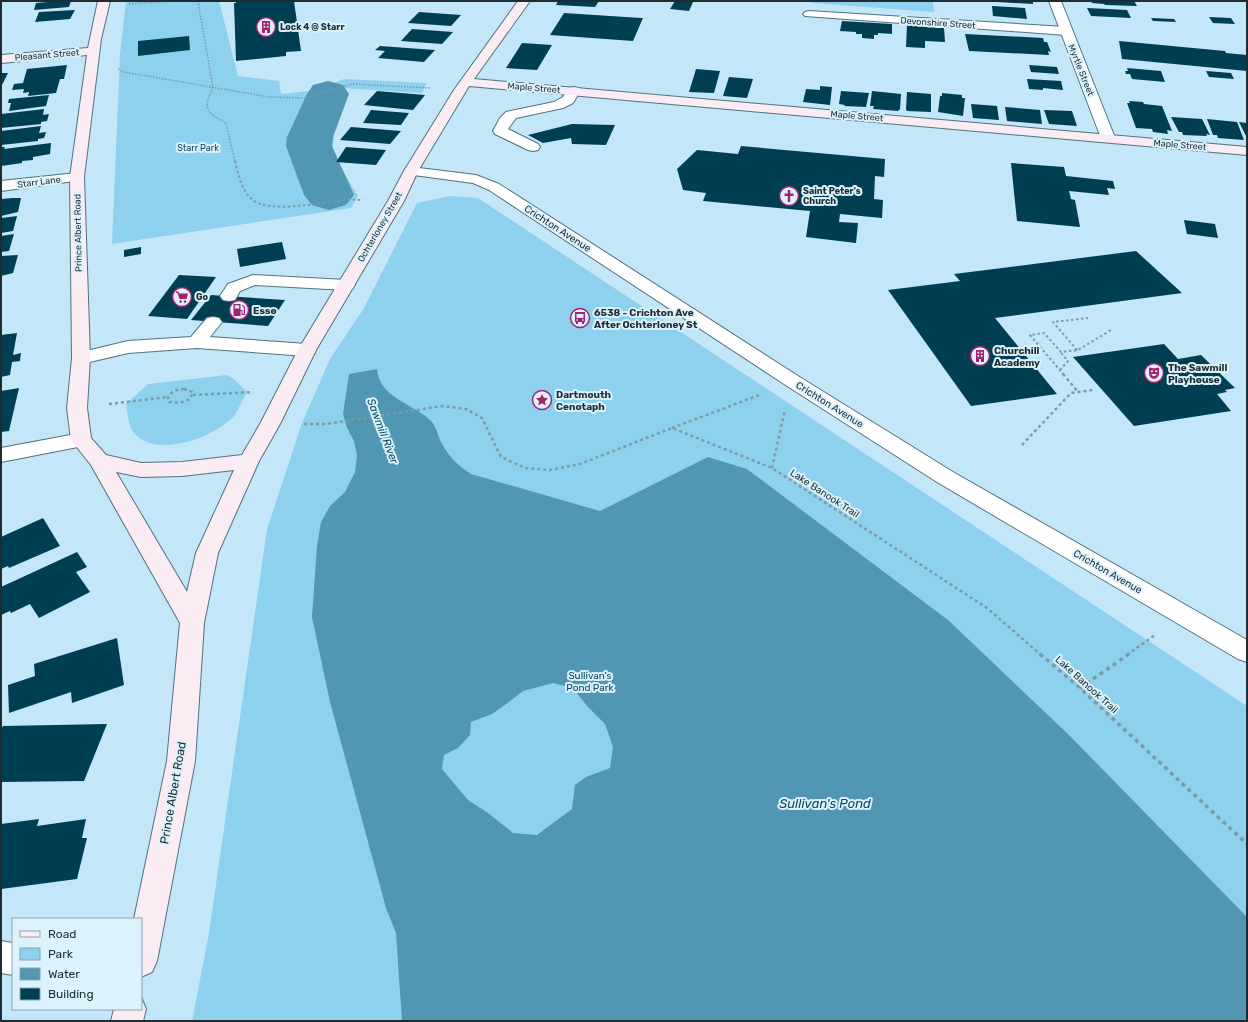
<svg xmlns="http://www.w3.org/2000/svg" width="1248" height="1022" viewBox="0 0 1248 1022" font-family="Rubik,sans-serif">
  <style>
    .green { fill: #8dd1ee }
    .water { fill: #5197b4; fill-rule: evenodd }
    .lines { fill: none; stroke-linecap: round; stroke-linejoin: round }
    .river { fill: #5197b4; fill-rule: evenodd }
    .building { fill: #003e52 }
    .service-casing { stroke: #507280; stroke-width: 2 }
    .minor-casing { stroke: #507280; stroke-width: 2 }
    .tertiary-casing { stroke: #507280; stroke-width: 2 }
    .secondary-casing { stroke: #507280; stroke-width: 2 }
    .path-far3 { stroke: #7f9aa7; stroke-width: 1.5; stroke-dasharray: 1.5 1.5; stroke-linecap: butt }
    .path-far2 { stroke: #7f9aa7; stroke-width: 2; stroke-dasharray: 2.5 2.5; stroke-linecap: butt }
    .path-far1 { stroke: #7f9aa7; stroke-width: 2.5; stroke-dasharray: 3 3; stroke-linecap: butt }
    .path { stroke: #7f9aa7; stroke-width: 3.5; stroke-dasharray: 4 4; stroke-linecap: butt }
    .service { fill: #fff; fill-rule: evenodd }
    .minor { fill: #fff; fill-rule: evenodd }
    .tertiary { fill: #fff; fill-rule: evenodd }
    .secondary { fill: #fbebf2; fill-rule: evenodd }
    .labels { text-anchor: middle; stroke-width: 4; stroke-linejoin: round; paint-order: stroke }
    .far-street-label { font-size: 9px; fill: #1e2c32; stroke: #dcf2fc }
    .far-poi-label { font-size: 9px; font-weight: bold; fill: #1e2c32; stroke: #dcf2fc; text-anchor: start }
    .far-park-label { font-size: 9px; fill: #07465b; stroke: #dcf2fc }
    .street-label { font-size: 10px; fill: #1e2c32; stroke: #dcf2fc }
    .poi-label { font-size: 10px; font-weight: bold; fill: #1e2c32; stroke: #dcf2fc; text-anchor: start }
    .park-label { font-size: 10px; fill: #07465b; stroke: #dcf2fc }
    .water-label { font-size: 11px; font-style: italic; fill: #0b495e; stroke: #dcf2fc }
    .near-street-label { font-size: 12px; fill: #1e2c32; stroke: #dcf2fc }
    .near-water-label { font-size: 13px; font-style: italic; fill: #0b495e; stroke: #dcf2fc }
  </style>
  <rect width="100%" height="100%" fill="#c3e7f8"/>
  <g class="green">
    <polygon points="126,1 219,1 238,76 279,81 281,94 318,90 344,79 427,83 422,93 340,88 332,153 358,196 351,208 112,244 120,54"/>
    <polygon points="812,1 933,1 934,12 812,3"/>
    <polygon points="450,196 478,198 1247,706 1247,1021 192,1021 209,933 267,529 302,423 330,359 364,308 417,203"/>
    <path d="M227 375 233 378 247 392C243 399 239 409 234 416 215 437 159 458 136 435 128 427 128 415 126 404L148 384Z"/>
  </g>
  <path class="water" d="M377 369C379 397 411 403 429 419 436 425 437 433 440 440 448 456 457 465 471 474L600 511 708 457 747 469 948 620 1069 735 1247 917V1021H402L396 933 386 908 330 702 312 617 317 546 321 522 330 506 345 492 355 472 357 455 354 441 347 428 343 414 349 374ZM553 683 573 688 587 706 605 724 613 747 610 768 586 777 575 785 572 809 537 835 513 833 488 813 468 800 442 769 444 755 458 748 470 735 471 722 492 714 509 702 523 691Z"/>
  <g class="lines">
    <polygon class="river" points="328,81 343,85 349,94 333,137 332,146 354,195 346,205 329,210 312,205 304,195 286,146 287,137 307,94 313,85"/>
  </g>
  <g class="building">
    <polygon points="60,1 71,1 69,7 34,10 36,3"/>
    <polygon points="236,1 294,1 301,51 286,52 286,56 236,61 234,3 236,3"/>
    <polygon points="558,1 599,1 595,7 556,5"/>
    <polygon points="675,1 683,1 693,2 689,11 670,9"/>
    <polygon points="997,1 1033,1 1033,4 997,2"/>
    <polygon points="1091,1 1134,1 1137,6 1105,5 1104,4 1092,3"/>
    <polygon points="992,6 1025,8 1027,19 993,16"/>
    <polygon points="1087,8 1127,10 1131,18 1091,16"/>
    <polygon points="75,10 70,19 35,22 39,12"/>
    <polygon points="419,12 461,15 451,26 408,23"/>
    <polygon points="564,13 641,18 643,18 633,41 550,35"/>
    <polygon points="1209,17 1231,18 1235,24 1213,23"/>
    <polygon points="1151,18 1174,19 1176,22 1153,21"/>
    <polygon points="842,21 892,24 892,34 878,33 878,35 874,35 874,39 862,38 862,34 856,34 856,32 840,31"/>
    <polygon points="907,25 944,28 945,42 925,41 925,48 906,47"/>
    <polygon points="412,29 453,32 442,44 401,41"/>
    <polygon points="965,34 1043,38 1044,42 1047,42 1051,52 1048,51 1049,55 969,51"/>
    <polygon points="189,36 190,50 138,56 138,41"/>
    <polygon points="1119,41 1225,51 1226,53 1247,55 1247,71 1122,59"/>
    <polygon points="522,43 552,45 537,70 506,68"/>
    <polygon points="380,46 435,50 424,62 378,58 385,51 375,50"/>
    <polygon points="67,65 64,79 60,79 56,93 28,96 29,92 23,93 24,89 12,90 14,84 23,83 27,69"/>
    <polygon points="1029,65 1057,67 1059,74 1031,72"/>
    <polygon points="1127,68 1161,71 1165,82 1132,79 1130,74 1126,74 1125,71 1128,71"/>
    <polygon points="696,69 720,71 714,93 689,92"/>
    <polygon points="1206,71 1231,73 1234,79 1209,77"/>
    <polygon points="1,73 8,73 1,87"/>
    <polygon points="729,77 753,79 747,98 723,96"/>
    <polygon points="1027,79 1061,81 1063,90 1043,88 1043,90 1029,89"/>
    <polygon points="820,86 832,87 830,105 803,102 806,89 820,90"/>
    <polygon points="377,91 425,95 413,110 364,105"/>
    <polygon points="841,91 869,93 866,107 844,106 845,105 839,104"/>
    <polygon points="872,91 901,94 900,109 898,111 873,109 874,106 870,106"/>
    <polygon points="907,92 931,94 931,112 907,111 906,109"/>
    <polygon points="942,93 962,95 962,98 965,98 963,116 938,112 940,96 942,96"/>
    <polygon points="49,95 46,106 9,111 11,103 8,103 9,99"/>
    <polygon points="1129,101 1143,102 1144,104 1162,106 1172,131 1167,130 1168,134 1153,132 1152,129 1136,128 1127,103 1130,103"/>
    <polygon points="971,104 997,106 999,120 973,118"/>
    <polygon points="1005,107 1040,110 1042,124 1007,121"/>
    <polygon points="44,109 43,115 49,114 47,121 41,122 41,124 1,128 1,114"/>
    <polygon points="371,110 409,113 401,125 363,123"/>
    <polygon points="1044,110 1072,111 1077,126 1049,124"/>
    <polygon points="1171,117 1202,119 1210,135 1206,134 1207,136 1183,135 1182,132 1179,132"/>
    <polygon points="1207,119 1237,122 1244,140 1218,138 1217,135 1213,135"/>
    <polygon points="1239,122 1247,123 1247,138"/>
    <polygon points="572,124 615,125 606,145 572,144 571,138 543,143 528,135"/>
    <polygon points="41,126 39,133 46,132 44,138 38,139 38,141 1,145 1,131"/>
    <polygon points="351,127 401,131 390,144 340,140"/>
    <polygon points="51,143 50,154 33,157 33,160 22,161 22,163 1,166 1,147 5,147 4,149"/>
    <polygon points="741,146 885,159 884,177 875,176 874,199 883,200 882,218 840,214 839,222 858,223 856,243 806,237 810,211 703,201 706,193 683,190 677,169 697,150 738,154"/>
    <polygon points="346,147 386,150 376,165 336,162"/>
    <polygon points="1011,163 1064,167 1066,176 1113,181 1115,189 1107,188 1109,195 1069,191 1071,199 1075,200 1080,227 1017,221"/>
    <polygon points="13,198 21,198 18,212 1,216 1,199"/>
    <polygon points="17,216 13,231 1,233 1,218"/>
    <polygon points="1184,220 1215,224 1218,238 1187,234"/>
    <polygon points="14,234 9,251 1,252 1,236"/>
    <polygon points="282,242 286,259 240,267 237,249"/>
    <polygon points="141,247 141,254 124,257 124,250"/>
    <polygon points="1136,251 1182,293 995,318 1057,394 971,406 888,290 960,281 954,274"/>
    <polygon points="18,255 13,273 1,276 1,256"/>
    <polygon points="179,275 216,277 187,319 148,316"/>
    <polygon points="211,295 285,300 268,326 191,320"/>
    <polygon points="17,333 13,355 21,353 20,361 12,362 10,375 1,377 1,335"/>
    <polygon points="1164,344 1178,359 1201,355 1235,388 1225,390 1227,392 1217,394 1231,411 1134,426 1073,357"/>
    <polygon points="19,388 9,431 1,432 1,391"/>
    <polygon points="43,518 60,546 9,568 8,566 1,569 1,537"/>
    <polygon points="77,552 87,567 76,572 90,592 39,618 30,604 11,613 10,611 1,615 1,587"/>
    <polygon points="117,638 124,685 72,703 71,692 9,713 8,685 35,676 34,664"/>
    <polygon points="107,724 84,781 1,782 1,730 3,726"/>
    <polygon points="39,819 37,826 86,819 82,838 87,838 77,879 1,889 1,824"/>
  </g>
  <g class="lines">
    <g class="service-casing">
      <g id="service">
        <polygon points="809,11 1066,27 1070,29 1072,31 1070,33 1066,35 805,16 803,14 805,12"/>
        <polygon points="574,87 579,88 580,91 573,103 563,108 516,118 508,129 538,144 540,147 538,150 533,151 528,150 495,134 493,131 500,118 506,112 554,102 563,97 569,88"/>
        <polygon points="253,275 346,280 352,281 355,285 352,289 346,290 255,285 240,291 235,300 229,301 223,300 220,296 228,284"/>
        <polygon points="213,317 219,318 222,322 210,337 307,344 314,346 316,350 314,354 307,356 197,348 128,353 81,364 74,362 72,358 74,354 128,341 191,337 207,318"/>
      </g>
    </g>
    <g class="minor-casing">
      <g id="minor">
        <polygon points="1049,1 1061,1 1115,138 1113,141 1108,142 1103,141 1101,138"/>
        <polygon points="77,173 82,174 84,177 82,180 1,191 1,181"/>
        <polygon points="81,433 88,435 91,440 88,445 1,462 1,448"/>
        <polygon points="1,941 13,943 13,975 1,973"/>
      </g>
    </g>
    <g class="tertiary-casing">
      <polygon id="tertiary" points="411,167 476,175 499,184 798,376 953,472 1247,640 1247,662 1238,659 937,482 784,384 489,190 473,183 406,174 404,171 406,168"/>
    </g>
    <g class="secondary-casing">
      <g id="secondary">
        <path d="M98 1H110L101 39 84 177 90 358 87 408 91 438 106 455 141 463 182 462 242 455 260 424 298 350 388 201 404 171 454 90 518 1H530L474 79 1247 147V155L469 86 418 171 404 201 316 350 280 424 259 461 218 553 204 623 195 761 157 961 152 972 141 977V919H134L167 761 180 623 91 465 71 440 67 408 72 358 70 177 87 55 1 63V55L88 48ZM234 470 196 553 187 592 116 472 141 477 182 476Z"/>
        <polygon points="141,997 146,1009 143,1021 111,1021 114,1009 141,1009"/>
      </g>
    </g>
    <g class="path-far3">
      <path d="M198 1 213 88C202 109 207 113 226 123L235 162"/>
      <polyline points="129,4 171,1"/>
      <polyline points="118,69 124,72 269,97 305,98 352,84 430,88"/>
    </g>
    <g class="path-far2">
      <path d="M235 161C238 174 242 192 253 200 270 214 323 202 344 200 351 199 357 200 363 200"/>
      <polyline points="1077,350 1053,322 1088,318"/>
      <polyline points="1060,370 1068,361 1061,353"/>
      <polyline points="1064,375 1030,335 1044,333 1061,352 1078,350 1111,330"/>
    </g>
    <g class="path-far1">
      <polyline points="1063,374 1078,392"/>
      <path d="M184 389 193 392 190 399 180 403 169 402 168 397C172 391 177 389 184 389Z"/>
      <polyline points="193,395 253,392"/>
      <polyline points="109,404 168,397"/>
      <polyline points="304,424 326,424 442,406 466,409 482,418 501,457 525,468 550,470 580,464 672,428 772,468 987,608 1041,655"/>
      <polyline points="672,428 762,394"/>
      <polyline points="1022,445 1071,393 1093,390"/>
      <polyline points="772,468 785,410"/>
      <polyline points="1127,655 1155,635"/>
    </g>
    <g class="path">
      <polyline points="1040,654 1080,688 1247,844"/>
      <polyline points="1080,688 1129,654"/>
    </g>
    <use href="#service" class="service"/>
    <use href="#minor" class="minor"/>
    <use href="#tertiary" class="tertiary"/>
    <use href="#secondary" class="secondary"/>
  </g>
  <defs>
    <g id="building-ring" transform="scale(1)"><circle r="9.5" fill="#dcf2fc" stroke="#a5216e" stroke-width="1.5"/><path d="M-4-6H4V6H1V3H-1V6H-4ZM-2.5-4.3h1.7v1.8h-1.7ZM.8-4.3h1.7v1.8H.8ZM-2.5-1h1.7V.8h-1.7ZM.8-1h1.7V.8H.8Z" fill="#a5216e"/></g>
    <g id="church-ring" transform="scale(1)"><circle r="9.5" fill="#dcf2fc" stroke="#a5216e" stroke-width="1.5"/><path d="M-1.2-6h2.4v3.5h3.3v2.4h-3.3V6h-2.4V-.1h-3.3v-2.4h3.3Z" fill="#a5216e"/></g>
    <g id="supermarket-ring" transform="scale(1)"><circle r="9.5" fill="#dcf2fc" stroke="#a5216e" stroke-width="1.5"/><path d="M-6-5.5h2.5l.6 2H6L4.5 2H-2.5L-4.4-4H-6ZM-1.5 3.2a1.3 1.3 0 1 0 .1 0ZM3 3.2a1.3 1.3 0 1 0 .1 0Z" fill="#a5216e"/></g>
    <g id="fuel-ring" transform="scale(1)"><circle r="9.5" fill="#dcf2fc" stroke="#a5216e" stroke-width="1.5"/><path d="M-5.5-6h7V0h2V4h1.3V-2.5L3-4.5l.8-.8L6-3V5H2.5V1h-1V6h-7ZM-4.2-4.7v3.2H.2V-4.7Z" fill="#a5216e"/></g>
    <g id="bus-ring" transform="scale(1)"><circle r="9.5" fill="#dcf2fc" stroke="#a5216e" stroke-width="1.5"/><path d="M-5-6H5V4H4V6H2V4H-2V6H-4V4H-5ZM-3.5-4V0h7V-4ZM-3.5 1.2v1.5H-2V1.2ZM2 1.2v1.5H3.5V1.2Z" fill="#a5216e"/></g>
    <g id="theatre-ring" transform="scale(1)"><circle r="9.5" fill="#dcf2fc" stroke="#a5216e" stroke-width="1.5"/><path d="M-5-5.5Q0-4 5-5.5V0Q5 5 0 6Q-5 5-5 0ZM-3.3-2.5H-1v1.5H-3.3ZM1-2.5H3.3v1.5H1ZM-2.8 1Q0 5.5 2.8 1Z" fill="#a5216e"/></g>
    <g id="sight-ring" transform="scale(1)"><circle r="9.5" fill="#dcf2fc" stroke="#a5216e" stroke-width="1.5"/><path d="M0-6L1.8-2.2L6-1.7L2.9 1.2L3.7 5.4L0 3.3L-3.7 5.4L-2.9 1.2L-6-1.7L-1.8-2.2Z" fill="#a5216e"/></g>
  </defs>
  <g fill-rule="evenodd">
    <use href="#building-ring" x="266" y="27"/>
    <use href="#church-ring" x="789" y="196"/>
    <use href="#supermarket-ring" x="182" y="297"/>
    <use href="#fuel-ring" x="239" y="310"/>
    <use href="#bus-ring" x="580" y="318"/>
    <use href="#building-ring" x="980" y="356"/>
    <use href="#theatre-ring" x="1154" y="373"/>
    <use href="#sight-ring" x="542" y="400"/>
  </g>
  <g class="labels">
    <g class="far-street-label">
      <text transform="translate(938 23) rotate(4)" y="3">Devonshire Street</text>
      <text transform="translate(47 55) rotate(-5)" y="3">Pleasant Street</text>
      <text transform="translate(1081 70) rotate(68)" y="3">Myrtle Street</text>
      <text transform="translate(534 88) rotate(5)" y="3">Maple Street</text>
      <text transform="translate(857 116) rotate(5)" y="3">Maple Street</text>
      <text transform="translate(1180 145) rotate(5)" y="3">Maple Street</text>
      <text transform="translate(39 182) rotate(-7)" y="3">Starr Lane</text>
      <text transform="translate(380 227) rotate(-60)" y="3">Ochterloney Street</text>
      <text transform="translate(78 233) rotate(-91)" y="3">Prince Albert Road</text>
    </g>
    <g class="far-poi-label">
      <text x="280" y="30">Lock 4 @ Starr</text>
      <text x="803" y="194">Saint Peter's<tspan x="803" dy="10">Church</tspan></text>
      <text x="196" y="300">Go</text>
    </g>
    <g class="far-park-label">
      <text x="198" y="151">Starr Park</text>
    </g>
    <g class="street-label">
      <text transform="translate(558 228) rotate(33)" y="4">Crichton Avenue</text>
      <text transform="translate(830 404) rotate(32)" y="4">Crichton Avenue</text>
      <text transform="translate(825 493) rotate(33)" y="4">Lake Banook Trail</text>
      <text transform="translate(1108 571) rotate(30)" y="4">Crichton Avenue</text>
      <text transform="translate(1087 684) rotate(42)" y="4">Lake Banook Trail</text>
    </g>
    <g class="poi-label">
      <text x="253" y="314">Esso</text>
      <text x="594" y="316">6538 - Crichton Ave<tspan x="594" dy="12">After Ochterloney St</tspan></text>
      <text x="994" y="354">Churchill<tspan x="994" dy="12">Academy</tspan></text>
      <text x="1168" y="371">The Sawmill<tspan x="1168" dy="12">Playhouse</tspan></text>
      <text x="556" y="398">Dartmouth<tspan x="556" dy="12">Cenotaph</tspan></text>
    </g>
    <g class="park-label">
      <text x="590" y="679">Sullivan's<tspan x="590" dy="12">Pond Park</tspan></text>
    </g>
    <g class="water-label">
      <text transform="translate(383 431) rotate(69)" y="4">Sawmill River</text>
    </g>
    <g class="near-street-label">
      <text transform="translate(173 793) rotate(-80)" y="4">Prince Albert Road</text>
    </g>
    <g class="near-water-label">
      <text x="825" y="808">Sullivan's Pond</text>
    </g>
  </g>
  <rect width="1248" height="1022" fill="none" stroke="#1e2c32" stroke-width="4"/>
  <rect x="12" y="918" width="130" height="92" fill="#dcf2fc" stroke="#90a3ab"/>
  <rect x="20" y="931" width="20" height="6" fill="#fbebf2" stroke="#90a3ab"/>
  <text x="48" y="938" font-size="12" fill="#1e2c32">Road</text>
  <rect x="20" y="948" width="20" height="12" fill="#8dd1ee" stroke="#90a3ab"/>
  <text x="48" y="958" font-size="12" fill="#1e2c32">Park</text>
  <rect x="20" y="968" width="20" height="12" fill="#5197b4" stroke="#90a3ab"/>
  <text x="48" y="978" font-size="12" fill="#1e2c32">Water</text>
  <rect x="20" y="988" width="20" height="12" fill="#003e52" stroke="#90a3ab"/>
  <text x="48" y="998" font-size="12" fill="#1e2c32">Building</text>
</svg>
